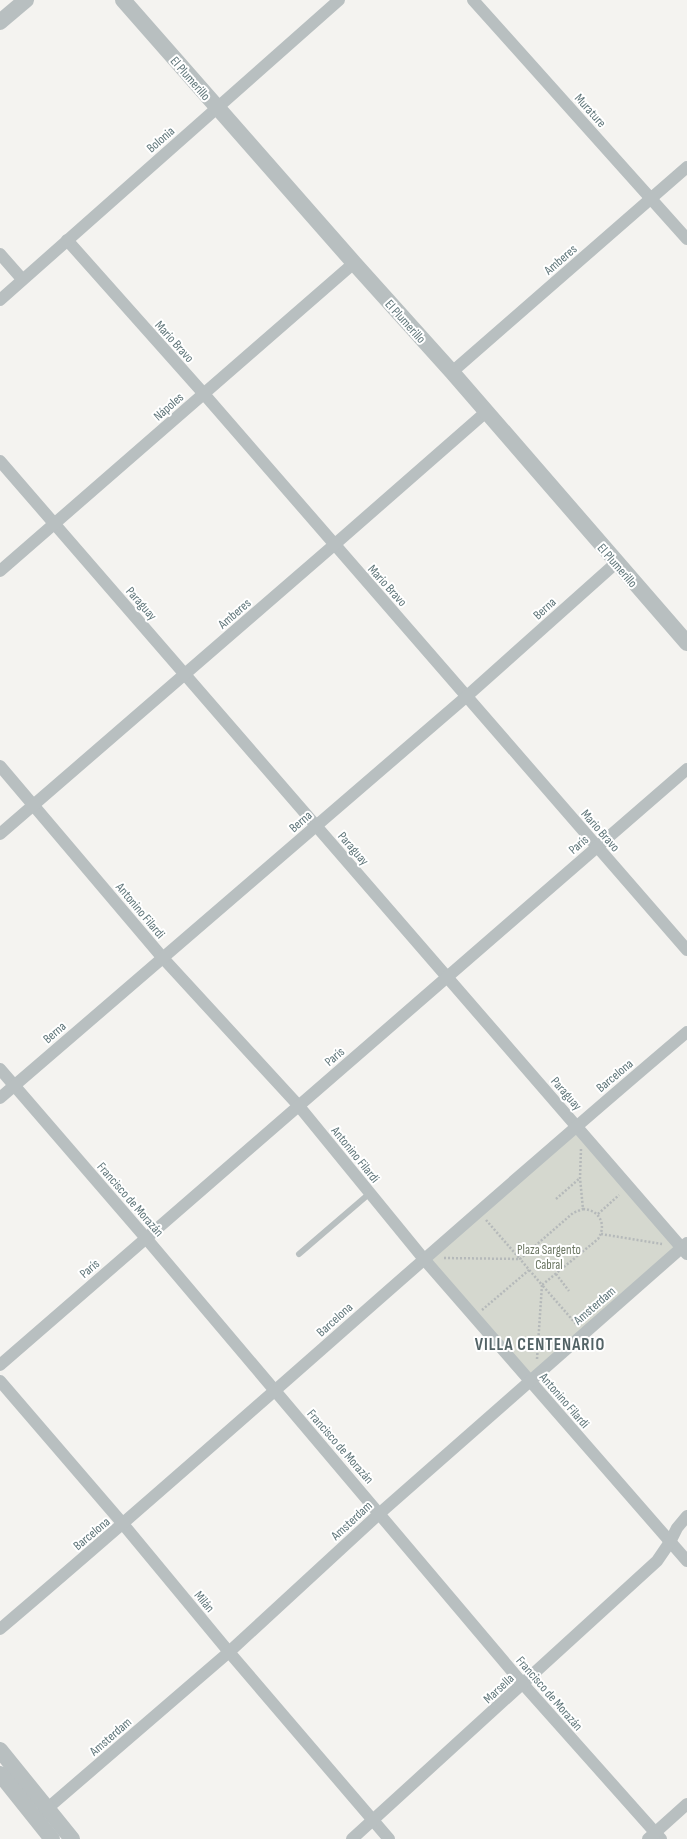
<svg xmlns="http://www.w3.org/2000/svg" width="687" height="1839" viewBox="0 0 687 1839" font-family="'Sofia Sans Condensed',sans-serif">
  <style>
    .green { fill: #d5d8cf }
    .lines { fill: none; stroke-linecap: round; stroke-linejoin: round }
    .path { stroke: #b5b9ba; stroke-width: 2.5; stroke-dasharray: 2 2; stroke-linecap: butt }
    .service { stroke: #b8bfc0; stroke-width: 6 }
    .minor { stroke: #b8bfc0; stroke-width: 12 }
    .tertiary { stroke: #b8bfc0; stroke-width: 16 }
    .labels { text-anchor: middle; stroke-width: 4; stroke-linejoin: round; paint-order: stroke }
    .street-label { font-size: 13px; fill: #60767a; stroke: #fff }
    .park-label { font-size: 13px; fill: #6c7763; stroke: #fff }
    .district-label { font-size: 17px; font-weight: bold; letter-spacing: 1px; fill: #526265; stroke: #fff }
  </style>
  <rect width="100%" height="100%" fill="#f4f3f0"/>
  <polygon class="green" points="577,1125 681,1248 529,1380 423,1258"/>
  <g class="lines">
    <g class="path">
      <polyline points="581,1149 580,1178 583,1209"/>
      <polyline points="556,1199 580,1178"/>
      <path d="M583 1209C600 1210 607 1225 598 1239L542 1285 520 1259 573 1213Z"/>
      <polyline points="598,1214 619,1195"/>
      <polyline points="486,1220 520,1259"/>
      <polyline points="601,1234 662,1244"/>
      <polyline points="444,1258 520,1259"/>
      <polyline points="556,1274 569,1291"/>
      <polyline points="543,1286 576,1324"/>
      <polyline points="482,1310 529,1270"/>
      <polyline points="537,1359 542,1285"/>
    </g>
    <polyline class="service" points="299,1254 370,1193"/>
    <g class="minor">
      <polyline points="473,0 687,239"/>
      <polyline points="67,240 204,394 687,950"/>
      <polyline points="0,254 22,279"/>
      <polyline points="0,300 339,0"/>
      <polyline points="452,372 687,167"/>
      <polyline points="0,461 687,1254"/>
      <polyline points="0,571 354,263"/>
      <polyline points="0,766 162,957 298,1105 423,1258 687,1561"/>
      <polyline points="0,834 334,545 486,412"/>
      <polyline points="0,1069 145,1237 523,1684 661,1839"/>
      <polyline points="0,1098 467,696 616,563"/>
      <polyline points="0,1365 687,769"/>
      <polyline points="0,1381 123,1524 229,1652 389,1839"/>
      <path d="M0 1629C231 1433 455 1228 687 1032"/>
      <polyline points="42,1813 229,1652 380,1513 687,1243"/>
      <polyline points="352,1839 657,1561 670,1542 677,1528 687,1516"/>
      <polyline points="648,1839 687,1804"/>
    </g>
    <g class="tertiary">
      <polyline points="123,0 354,263 452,372 687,643"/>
      <polyline points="0,22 26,0"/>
      <polyline points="0,1750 72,1839"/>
      <polyline points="0,1774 52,1839"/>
    </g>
  </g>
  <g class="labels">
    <g class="street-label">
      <text transform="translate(191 78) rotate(49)" y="5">El Plumerillo</text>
      <text transform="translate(591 110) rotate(48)" y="5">Murature</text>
      <text transform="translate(160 139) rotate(-41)" y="5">Bolonia</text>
      <text transform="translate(560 259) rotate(-41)" y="5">Amberes</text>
      <text transform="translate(406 321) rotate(48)" y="5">El Plumerillo</text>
      <text transform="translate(175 341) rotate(48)" y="5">Mario Bravo</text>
      <text transform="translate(168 406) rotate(-41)" y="5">Nápoles</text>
      <text transform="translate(618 565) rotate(49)" y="5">El Plumerillo</text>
      <text transform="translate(388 585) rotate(48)" y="5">Mario Bravo</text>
      <text transform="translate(142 603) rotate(49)" y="5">Paraguay</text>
      <text transform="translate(544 608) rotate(-42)" y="5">Berna</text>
      <text transform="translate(234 613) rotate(-41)" y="5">Amberes</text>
      <text transform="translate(300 821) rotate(-41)" y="5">Berna</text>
      <text transform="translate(601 830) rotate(49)" y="5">Mario Bravo</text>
      <text transform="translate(578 844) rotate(-41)" y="5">París</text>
      <text transform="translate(354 848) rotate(49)" y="5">Paraguay</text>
      <text transform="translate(141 910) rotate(50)" y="5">Antonino Filardi</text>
      <text transform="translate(54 1032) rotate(-41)" y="5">Berna</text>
      <text transform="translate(334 1056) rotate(-41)" y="5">París</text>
      <text transform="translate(614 1075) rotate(-40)" y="5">Barcelona</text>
      <text transform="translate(567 1093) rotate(49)" y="5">Paraguay</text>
      <text transform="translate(356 1154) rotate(51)" y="5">Antonino Filardi</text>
      <text transform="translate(131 1199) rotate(49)" y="5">Francisco de Morazán</text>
      <text transform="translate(89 1268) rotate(-41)" y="5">París</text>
      <text transform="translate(594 1305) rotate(-41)" y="5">Amsterdam</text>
      <text transform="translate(334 1319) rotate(-42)" y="5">Barcelona</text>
      <text transform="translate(565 1400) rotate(49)" y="5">Antonino Filardi</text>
      <text transform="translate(341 1446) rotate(49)" y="5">Francisco de Morazán</text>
      <text transform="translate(351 1520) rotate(-43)" y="5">Amsterdam</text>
      <text transform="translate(91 1533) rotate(-40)" y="5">Barcelona</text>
      <text transform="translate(205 1601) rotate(51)" y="5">Milán</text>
      <text transform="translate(498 1688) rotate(-43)" y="5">Marsella</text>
      <text transform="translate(550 1693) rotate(49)" y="5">Francisco de Morazán</text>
      <text transform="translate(110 1736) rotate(-41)" y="5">Amsterdam</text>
    </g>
    <g class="park-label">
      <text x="549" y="1254">Plaza Sargento<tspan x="549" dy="15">Cabral</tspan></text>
    </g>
    <g class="district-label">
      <text x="540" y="1350">VILLA CENTENARIO</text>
    </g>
  </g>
</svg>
